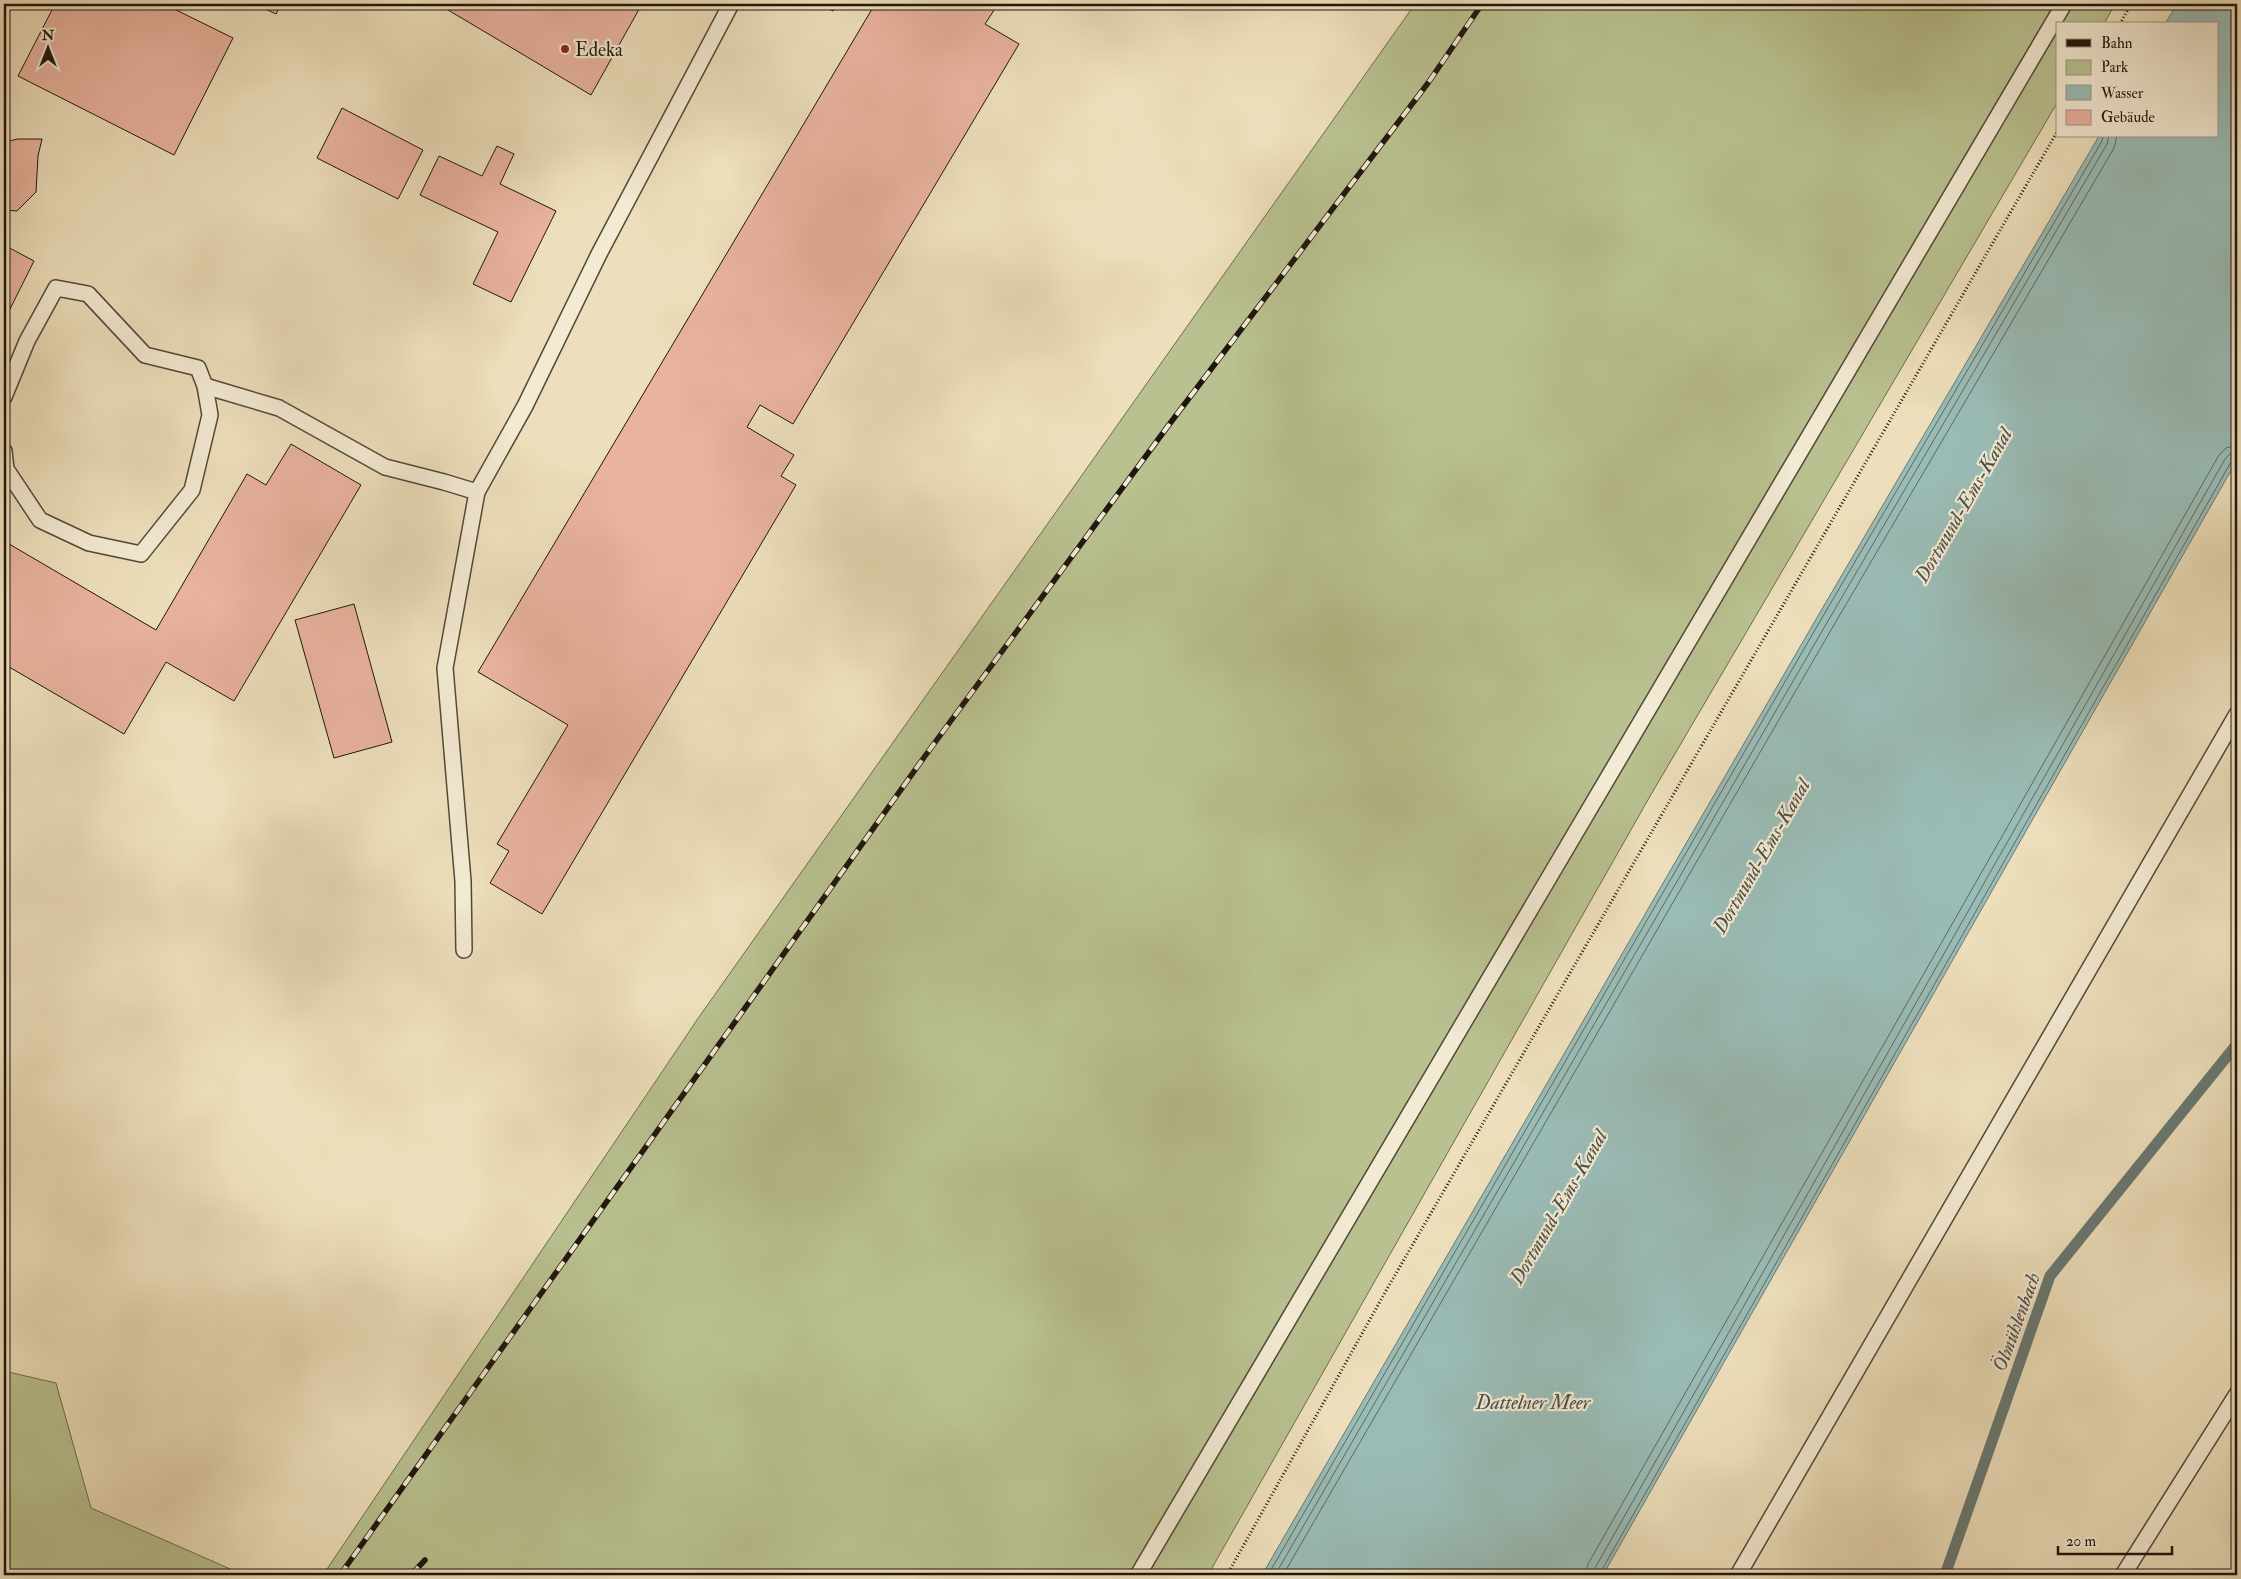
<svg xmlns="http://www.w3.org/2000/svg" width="2241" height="1579" viewBox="0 0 2241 1579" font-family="'IM FELL Double Pica',serif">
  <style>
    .green { fill: #b9c190; stroke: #6c6b4f }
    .water { fill: #9abcb6; stroke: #697973 }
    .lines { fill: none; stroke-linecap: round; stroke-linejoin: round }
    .shore { stroke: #5d6862; stroke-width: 1 }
    .stream { stroke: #697973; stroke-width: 11 }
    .building { fill: #e9b39f; stroke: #20150e }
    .service-casing { stroke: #534839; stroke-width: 18 }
    .path { stroke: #20150e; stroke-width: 3; stroke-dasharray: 1 2.5; stroke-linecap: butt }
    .service { stroke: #f3ead3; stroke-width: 15 }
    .rail-casing { stroke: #20150e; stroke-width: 5.5 }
    .rail { stroke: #f3ead3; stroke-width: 4; stroke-dasharray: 11; stroke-linecap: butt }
    .poi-dot { fill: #8f2418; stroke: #f3ead3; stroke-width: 2 }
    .labels { text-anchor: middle; stroke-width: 4.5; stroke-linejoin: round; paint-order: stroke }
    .poi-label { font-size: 19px; fill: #20150e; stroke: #f3ead3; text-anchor: start }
    .water-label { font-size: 20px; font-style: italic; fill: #4b4f49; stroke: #f3ead3 }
  </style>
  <rect width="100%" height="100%" fill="#eddfbb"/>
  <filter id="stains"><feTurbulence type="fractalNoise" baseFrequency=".004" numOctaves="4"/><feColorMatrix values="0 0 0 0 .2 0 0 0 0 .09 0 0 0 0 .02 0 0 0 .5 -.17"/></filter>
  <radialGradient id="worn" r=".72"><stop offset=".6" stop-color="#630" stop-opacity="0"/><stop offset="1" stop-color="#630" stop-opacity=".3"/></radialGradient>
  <g class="green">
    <polygon points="1415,4 2115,4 2104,24 2057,24 2057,103 1649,798 1208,1575 323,1575 699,1017"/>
    <polygon points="4,1371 56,1383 91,1508 244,1575 4,1575"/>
  </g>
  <polygon class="water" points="2177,4 2237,4 2237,460 1603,1575 1262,1575 1815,621 2099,136 2217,136 2217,24 2165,24"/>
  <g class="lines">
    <g class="shore">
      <polyline points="1268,1575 1819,623 2102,141 2103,136"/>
      <polyline points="1275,1575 1825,626 2107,144 2109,136"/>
      <polyline points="1283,1575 1831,630 2114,148 2117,136"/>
      <polyline points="1585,1575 1588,1564 2219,455 2226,448 2237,445"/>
      <polyline points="1593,1575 1595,1568 2225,459 2230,454 2237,453"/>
      <polyline points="1599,1575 2231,462 2237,459"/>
    </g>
    <polyline class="stream" points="1945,1575 2050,1276 2237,1044"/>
  </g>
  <g class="building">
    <polygon points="55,4 164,4 233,38 174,155 18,76"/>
    <polygon points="255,4 281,4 276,14"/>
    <polygon points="438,4 642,4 591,95"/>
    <polygon points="820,4 836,4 833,11"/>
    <polygon points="875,4 998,4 985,24 1019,44 793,424 760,405 747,427 794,455 781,476 796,485 542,914 490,883 509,851 497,844 568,725 478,672"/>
    <polygon points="342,108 423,150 398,199 317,158"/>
    <polygon points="18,139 42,139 38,156 36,192 17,211 4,210 4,142"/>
    <polygon points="497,146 514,154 500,184 556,211 511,302 473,284 498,232 420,195 439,156 482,176"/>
    <polygon points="4,245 34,261 4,321"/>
    <polygon points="291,444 361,485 234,701 166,662 124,734 4,664 4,541 156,630 247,474 266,485"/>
    <polygon points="354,604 392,742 334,758 295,620"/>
  </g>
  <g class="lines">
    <g class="service-casing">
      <g id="service">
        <polyline points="205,386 279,408 385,467 444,482 477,492"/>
        <polyline points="4,397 27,341 56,288 88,294 145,355 198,368 205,386 210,415 192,490 141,554 89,543 40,520 6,469 4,451"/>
        <polyline points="464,950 463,881 445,668 477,492 525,406 599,254 731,4"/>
        <polyline points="1138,1575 2064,4"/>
        <polyline points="1738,1575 2237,714"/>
        <polyline points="2123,1575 2237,1394"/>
      </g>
    </g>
    <g class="path">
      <polyline points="2120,24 2131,4"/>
      <polyline points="1227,1575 1387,1289 2057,132"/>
    </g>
    <use href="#service" class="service"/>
    <g class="rail-casing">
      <g id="rail">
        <polyline points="340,1575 925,756 1168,426 1428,83 1482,4"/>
        <polyline points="411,1575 425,1560"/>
      </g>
    </g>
    <use href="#rail" class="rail"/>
  </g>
  <circle class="poi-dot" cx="565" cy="49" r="5"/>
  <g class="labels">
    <g class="poi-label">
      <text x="575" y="56">Edeka</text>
    </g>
    <g class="water-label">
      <text transform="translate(1963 505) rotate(-60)" y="7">Dortmund-Ems-Kanal</text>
      <text transform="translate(1761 856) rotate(-60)" y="7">Dortmund-Ems-Kanal</text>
      <text transform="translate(1558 1207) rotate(-60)" y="7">Dortmund-Ems-Kanal</text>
      <text transform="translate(2016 1322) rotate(-70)" y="7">Ölmühlenbach</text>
      <text x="1533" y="1409">Dattelner Meer</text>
    </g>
  </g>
  <rect width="2241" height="1579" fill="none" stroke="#eddfbb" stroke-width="20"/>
  <rect x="5" y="5" width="2231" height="1569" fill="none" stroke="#20150e" stroke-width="2.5"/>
  <rect x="10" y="10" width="2221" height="1559" fill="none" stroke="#20150e"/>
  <rect x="2056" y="22" width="162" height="115" fill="#f3ead3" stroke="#9f9584"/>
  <rect x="2066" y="39" width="25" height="8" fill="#20150e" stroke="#9f9584"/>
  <text x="2101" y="48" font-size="15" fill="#20150e">Bahn</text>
  <rect x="2066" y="60" width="25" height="15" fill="#b9c190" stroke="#9f9584"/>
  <text x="2101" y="72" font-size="15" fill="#20150e">Park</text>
  <rect x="2066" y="85" width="25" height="15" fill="#9abcb6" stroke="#9f9584"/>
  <text x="2101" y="98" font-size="15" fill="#20150e">Wasser</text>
  <rect x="2066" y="110" width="25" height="15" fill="#e9b39f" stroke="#9f9584"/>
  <text x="2101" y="122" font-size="15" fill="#20150e">Gebäude</text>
  <g transform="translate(48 48)" stroke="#f3ead3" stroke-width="4" paint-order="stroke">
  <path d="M0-4L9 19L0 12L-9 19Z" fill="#20150e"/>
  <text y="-8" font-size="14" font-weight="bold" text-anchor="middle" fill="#20150e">N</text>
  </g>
  <path d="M2058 1546v8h114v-8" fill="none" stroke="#20150e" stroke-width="2.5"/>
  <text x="2066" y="1546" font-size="15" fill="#20150e" stroke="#f3ead3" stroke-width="4" paint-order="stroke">20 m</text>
  <rect width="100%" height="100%" filter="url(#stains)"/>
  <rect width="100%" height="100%" fill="url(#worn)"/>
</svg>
